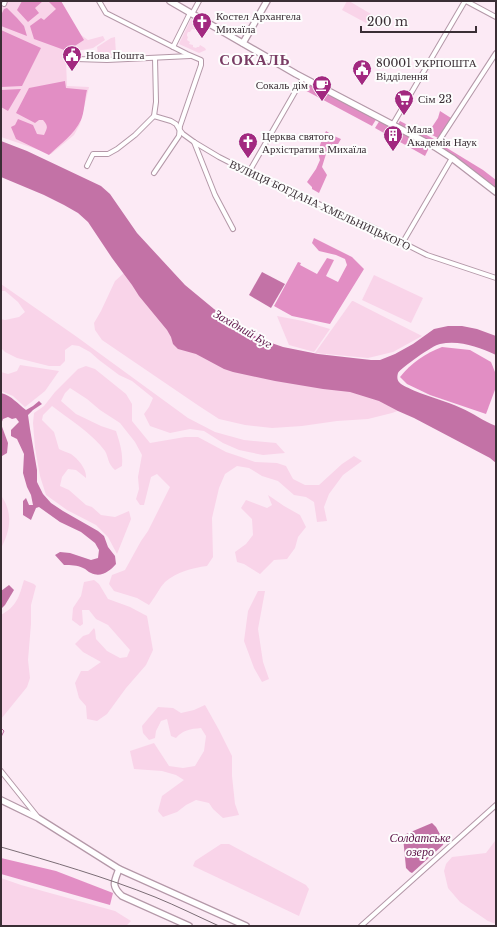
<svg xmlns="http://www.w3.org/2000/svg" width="497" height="927" viewBox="0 0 497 927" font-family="'Libre Baskerville',serif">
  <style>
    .green { fill: #f9d4e9 }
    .forest { fill: #e28ec4 }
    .water { fill: #c372a6 }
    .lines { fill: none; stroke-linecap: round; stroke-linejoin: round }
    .stream { stroke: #c372a6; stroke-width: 1 }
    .street-casing { stroke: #b498a8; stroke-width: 6 }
    .secondary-casing { stroke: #b498a8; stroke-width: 8 }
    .street { stroke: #fff; stroke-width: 4 }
    .secondary { stroke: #fff; stroke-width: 5.5 }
    .rail { stroke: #7b6d75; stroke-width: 1 }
    .labels { text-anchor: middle; stroke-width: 4; stroke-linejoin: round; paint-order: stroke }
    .poi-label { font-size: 11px; fill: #3a2e35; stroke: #fdfdfd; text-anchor: start }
    .street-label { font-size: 11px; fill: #3a2e35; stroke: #fdfdfd }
    .water-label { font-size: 12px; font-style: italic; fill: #5b1146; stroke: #fdfdfd }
    .district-label { font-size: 15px; font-weight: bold; letter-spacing: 1px; fill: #793c64; stroke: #fdfdfd }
  </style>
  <rect width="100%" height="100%" fill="#fceaf5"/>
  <g class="green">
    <polygon points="1,1 61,1 81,35 88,40 103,36 105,40 93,48 71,52 71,61 66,61 67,86 89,87 80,124 74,135 51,154 1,137"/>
    <polygon points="347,1 349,1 371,14 366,23 342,10"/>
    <polygon points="191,19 204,26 202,30 197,28 196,30 192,29 190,32 188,32 187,34 187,36 188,37 187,40 190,42 189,44 193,45 193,47 196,48 197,47 199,47 200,45 205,48 206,50 199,53 179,44"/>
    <polygon points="115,37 116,55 106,56 98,54 97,47 111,38"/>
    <polygon points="125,272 356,389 403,409 392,413 368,419 337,421 302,426 272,428 245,425 219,419 199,406 102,340 95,330 94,323 101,311 115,281"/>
    <polygon points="374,275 423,298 411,323 362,300"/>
    <polygon points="1,284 77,337 188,418 215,432 244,440 276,443 285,453 263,455 239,450 223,443 204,431 190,429 170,433 150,426 144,414 149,407 153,398 132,381 119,375 99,360 90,352 79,346 72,345 65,350 65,361 60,366 49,366 17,358 5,352 1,348 1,319 5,320 19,317 25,312 18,302 5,291 1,291"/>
    <polygon points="352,301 353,301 422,336 393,352 368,358 315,353"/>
    <polygon points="277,316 303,321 330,329 314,352 289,345"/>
    <polygon points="20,365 59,371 45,391 25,407 13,396 1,391 1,372 8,374 17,371"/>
    <path d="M86 366 95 369 126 394 132 404V421L150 443 185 437H198L226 452 241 457 255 462 277 463 286 466 293 479 305 485H319L342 464 354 456 362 461 343 475 329 494 324 507 327 521 317 522 314 502 306 497 294 495 278 481 262 476 249 468 237 466 225 474 219 488 212 518 213 557 207 566C192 568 177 572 165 582 160 587 154 599 149 605L137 598 114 591 109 584 112 575 125 570 141 541 148 531 170 487 157 474 151 477 144 505H140L136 499 139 489 138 477 142 455 135 442 120 423 100 410 87 399 70 388 65 393 61 401 76 414 101 426 116 431C120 444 123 452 122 466L115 470C107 463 109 458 105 451 93 434 69 419 52 406L43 415 42 420 54 432 59 449C62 451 67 452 71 454 78 459 87 469 86 478L76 470 68 469 62 477 60 486 69 490 86 505 92 507 101 515 115 517 129 511 131 519 117 554 108 537 96 525 67 510 46 495 40 476 35 448 33 423 34 413 44 406 55 392 78 369Z"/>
    <path d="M1 495C3 499 6 503 7 507 12 521 8 535 1 548Z"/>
    <polygon points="268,495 284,506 300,515 306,527 298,537 295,548 287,559 274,560 260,574 244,564 237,562 235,552 246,544 253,535 252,519 241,508 246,500 267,508 272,505"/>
    <path d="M24 580 34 584 36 586 31 605V624L28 660 30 678 27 687 1 719V615C17 606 19 597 24 580Z"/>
    <polygon points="94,580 99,584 108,599 130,607 147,616 153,650 146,665 126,688 107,714 97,721 87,719 86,706 79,698 75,683 81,671 88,671 101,662 83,652 75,644 83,636 89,634 94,628 95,630 96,639 107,651 120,658 127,657 130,650 108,625 96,619 89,610 82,610 83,624 80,626 72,620 73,608 81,596 84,582"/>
    <polygon points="258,591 265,591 258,629 263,662 269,679 262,682 254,668 244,641 248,611"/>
    <path d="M205 705 219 730 232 756V776L235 804 239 815 223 818 213 809 209 803 196 800 186 805 177 812 163 817 158 811 162 796 184 780 176 775 162 771 134 769 130 751 154 743 169 766 183 768 195 766 204 751 206 736 201 728C190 729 183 730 176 738L171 736 167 719 161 721 156 731 155 738 149 740 143 733 142 726 158 707 173 708 181 713 194 710Z"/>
    <polygon points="496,833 496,924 488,921 460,902 448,888 444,871 446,864 452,857 486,853 495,841"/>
    <polygon points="221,844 229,844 306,885 309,889 299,916 193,866 195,861"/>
    <polygon points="1,878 21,885 115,911 131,921 126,926 1,926"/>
  </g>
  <g class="forest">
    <polygon points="22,1 43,1 35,8 39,13 28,22 17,10"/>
    <polygon points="48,1 61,1 84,40 67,51 34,39 30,26 41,18 44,20 56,9"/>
    <polygon points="7,8 17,18 24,26 27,36 1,26 1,15 4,9"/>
    <polygon points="1,30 41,48 22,86 1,87 2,82 1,82"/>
    <polygon points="303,80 307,82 307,85 310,86 312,85 322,91 322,93 325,94 326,92 377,118 372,126 299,87"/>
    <path d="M65 81 66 88 87 90C85 98 84 114 81 120 74 135 60 144 49 155L16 139 11 127 15 125 18 119 33 125 37 134 44 135C47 128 49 127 43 120H39L35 123 16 113 29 88Z"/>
    <polygon points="21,89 8,111 1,107 1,90"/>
    <polygon points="440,111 451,118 438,138 428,133 438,118"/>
    <polygon points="380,120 430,146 425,156 375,128"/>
    <polygon points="400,121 436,140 434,144 398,124"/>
    <path d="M326 131 334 136 341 139 338 144H332L326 154 322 167 327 175 319 193 312 189V187L307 182 316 169 320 160C316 150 322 140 326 131Z"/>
    <polygon points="442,145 483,170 496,180 496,189 440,148"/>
    <polygon points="314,238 352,257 364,269 330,324 292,316 274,306 298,262 301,263 300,265 317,274 327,258 334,260 326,276 338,282 347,265 345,259 336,255 319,251 312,243"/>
    <path d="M442 347 470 350 491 362 495 372 496 387 486 414 430 395 407 384 400 377C411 363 426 353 442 347Z"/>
    <polygon points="1,858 56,871 113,893 110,905 1,874"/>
  </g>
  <g class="water">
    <path d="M1 141 27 151 101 186 110 194 137 233 185 285 214 309 233 323 260 339 283 347 318 354 371 360H380L395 354 413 344 434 329 448 326H462L477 329 496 336V355C478 347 460 340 440 344 433 345 401 368 398 373 397 376 397 380 399 382 401 385 411 389 415 391 430 397 446 401 461 408 473 413 483 421 496 426V463L490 458 414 418 398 411 379 401 350 392 323 389 275 381 233 372 224 369 196 354 178 349 173 344 171 337 167 330 139 296 132 285 112 258 88 222 78 213 64 205 44 195 1 177Z"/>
    <polygon points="262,272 285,284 271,308 249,295"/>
    <path d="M1 393C12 396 18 404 26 410L33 406 39 401 42 404 33 410 28 415 30 429 37 470V482L43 494 51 503 63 511 98 531 104 536 108 547 115 556 116 564C110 571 101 578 91 573 88 572 86 569 83 568 77 565 71 565 64 565L55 555 60 552 70 553 91 560 98 558 99 550 95 543 81 532 60 522 39 507 36 508 31 520 23 515V501L26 498 29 505H33L31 495 27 487 23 473 24 454 17 439 11 436V430L19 422 16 418 12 419 8 417 3 419 1 424 8 443 7 453 2 456 1 455Z"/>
    <polygon points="9,585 14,590 5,605 1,609 1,591"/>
    <polygon points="432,823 436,827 444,842 443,845 412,873 410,872 406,868 403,837 406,834"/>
  </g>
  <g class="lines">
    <g class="stream">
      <polyline points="1,728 4,731 1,737"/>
      <polyline points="1,806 2,804"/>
    </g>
    <g class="street-casing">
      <g id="street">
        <polyline points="99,1 106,13 187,54 201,60 201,65 180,126 179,136 154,173"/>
        <polyline points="466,1 496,17"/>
        <polyline points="4,4 5,1"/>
        <polyline points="192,14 199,1"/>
        <polyline points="173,47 190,13"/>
        <polyline points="76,59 107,60 190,56"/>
        <polyline points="154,116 171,121 176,124 179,129 183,134 194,142 219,157 274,185 368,225 427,255 496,278"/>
        <polyline points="393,124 465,1"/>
        <polyline points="194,142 215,195 233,229"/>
        <polyline points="435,147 496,53"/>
        <polyline points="87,166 93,154 108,154 117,149 135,135 154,116 156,102 155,58"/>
        <polyline points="249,172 303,78"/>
        <polyline points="403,242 452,158"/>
        <polyline points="1,771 37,816"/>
        <polyline points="361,926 496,805"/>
      </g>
    </g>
    <g class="secondary-casing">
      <g id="secondary">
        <polyline points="170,1 296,74 435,147 452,158 496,192"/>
        <polyline points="243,43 267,1"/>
        <polyline points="1,800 38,818 119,869 246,926"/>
        <path d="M119 869C114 882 111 886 122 896L189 926"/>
      </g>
    </g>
    <use href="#street" class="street"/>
    <use href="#secondary" class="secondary"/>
    <path class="rail" d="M1 847C53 862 105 877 155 897 177 906 197 916 219 926"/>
  </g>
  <defs>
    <g id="church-pin" transform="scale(1)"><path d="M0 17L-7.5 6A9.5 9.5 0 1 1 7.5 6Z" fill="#a22980" stroke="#fdfdfd"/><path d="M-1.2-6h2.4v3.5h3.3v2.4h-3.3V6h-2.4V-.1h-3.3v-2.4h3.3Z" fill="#fff"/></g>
    <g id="civic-pin" transform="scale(1)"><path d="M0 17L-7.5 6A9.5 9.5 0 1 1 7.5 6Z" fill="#a22980" stroke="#fdfdfd"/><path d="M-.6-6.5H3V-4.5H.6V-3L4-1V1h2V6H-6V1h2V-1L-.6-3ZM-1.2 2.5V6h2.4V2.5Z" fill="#fff"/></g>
    <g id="cafe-pin" transform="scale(1)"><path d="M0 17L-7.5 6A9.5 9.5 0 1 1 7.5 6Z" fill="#a22980" stroke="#fdfdfd"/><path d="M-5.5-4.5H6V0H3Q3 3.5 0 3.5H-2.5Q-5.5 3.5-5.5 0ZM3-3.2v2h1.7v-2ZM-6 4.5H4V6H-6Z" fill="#fff"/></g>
    <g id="supermarket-pin" transform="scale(1)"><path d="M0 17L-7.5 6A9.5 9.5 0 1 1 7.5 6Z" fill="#a22980" stroke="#fdfdfd"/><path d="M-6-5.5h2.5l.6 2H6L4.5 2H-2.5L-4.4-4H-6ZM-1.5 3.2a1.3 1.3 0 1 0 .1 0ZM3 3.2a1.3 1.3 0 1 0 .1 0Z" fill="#fff"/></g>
    <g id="building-pin" transform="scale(1)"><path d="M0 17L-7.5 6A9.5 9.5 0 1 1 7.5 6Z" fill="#a22980" stroke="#fdfdfd"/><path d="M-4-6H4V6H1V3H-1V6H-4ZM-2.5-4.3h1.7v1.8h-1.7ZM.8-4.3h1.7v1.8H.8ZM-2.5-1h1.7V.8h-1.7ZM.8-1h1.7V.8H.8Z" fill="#fff"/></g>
  </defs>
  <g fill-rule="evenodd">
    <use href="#church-pin" x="202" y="22"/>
    <use href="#civic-pin" x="72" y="55"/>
    <use href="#civic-pin" x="362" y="69"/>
    <use href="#cafe-pin" x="322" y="85"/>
    <use href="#supermarket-pin" x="404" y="99"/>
    <use href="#building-pin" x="393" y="135"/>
    <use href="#church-pin" x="248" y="142"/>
  </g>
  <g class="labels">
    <g class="poi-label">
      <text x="216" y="20">Костел Архангела<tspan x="216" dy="13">Михаїла</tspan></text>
      <text x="86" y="59">Нова Пошта</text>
      <text x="376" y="67">80001 УКРПОШТА<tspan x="376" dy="13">Відділення</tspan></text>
      <text x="308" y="89" text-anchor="end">Сокаль дім</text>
      <text x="418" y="103">Сім 23</text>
      <text x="407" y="133">Мала<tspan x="407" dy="13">Академія Наук</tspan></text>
      <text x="262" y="140">Церква святого<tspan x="262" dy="13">Архістратига Михаїла</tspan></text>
    </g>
    <g class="street-label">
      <text transform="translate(320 205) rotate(25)" y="4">ВУЛИЦЯ БОГДАНА ХМЕЛЬНИЦЬКОГО</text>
    </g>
    <g class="water-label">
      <text transform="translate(243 329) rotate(30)" y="4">Західний Буг</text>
      <text x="420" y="842">Солдатське<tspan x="420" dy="14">озеро</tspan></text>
    </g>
    <g class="district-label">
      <text x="255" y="65">СОКАЛЬ</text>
    </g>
  </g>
  <rect width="497" height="927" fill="none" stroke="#3a2e35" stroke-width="4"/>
  <path d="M361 26v6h115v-6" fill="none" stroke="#3a2e35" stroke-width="2"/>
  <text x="367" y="26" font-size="12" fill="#3a2e35" stroke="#fdfdfd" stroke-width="3" paint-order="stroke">200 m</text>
</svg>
